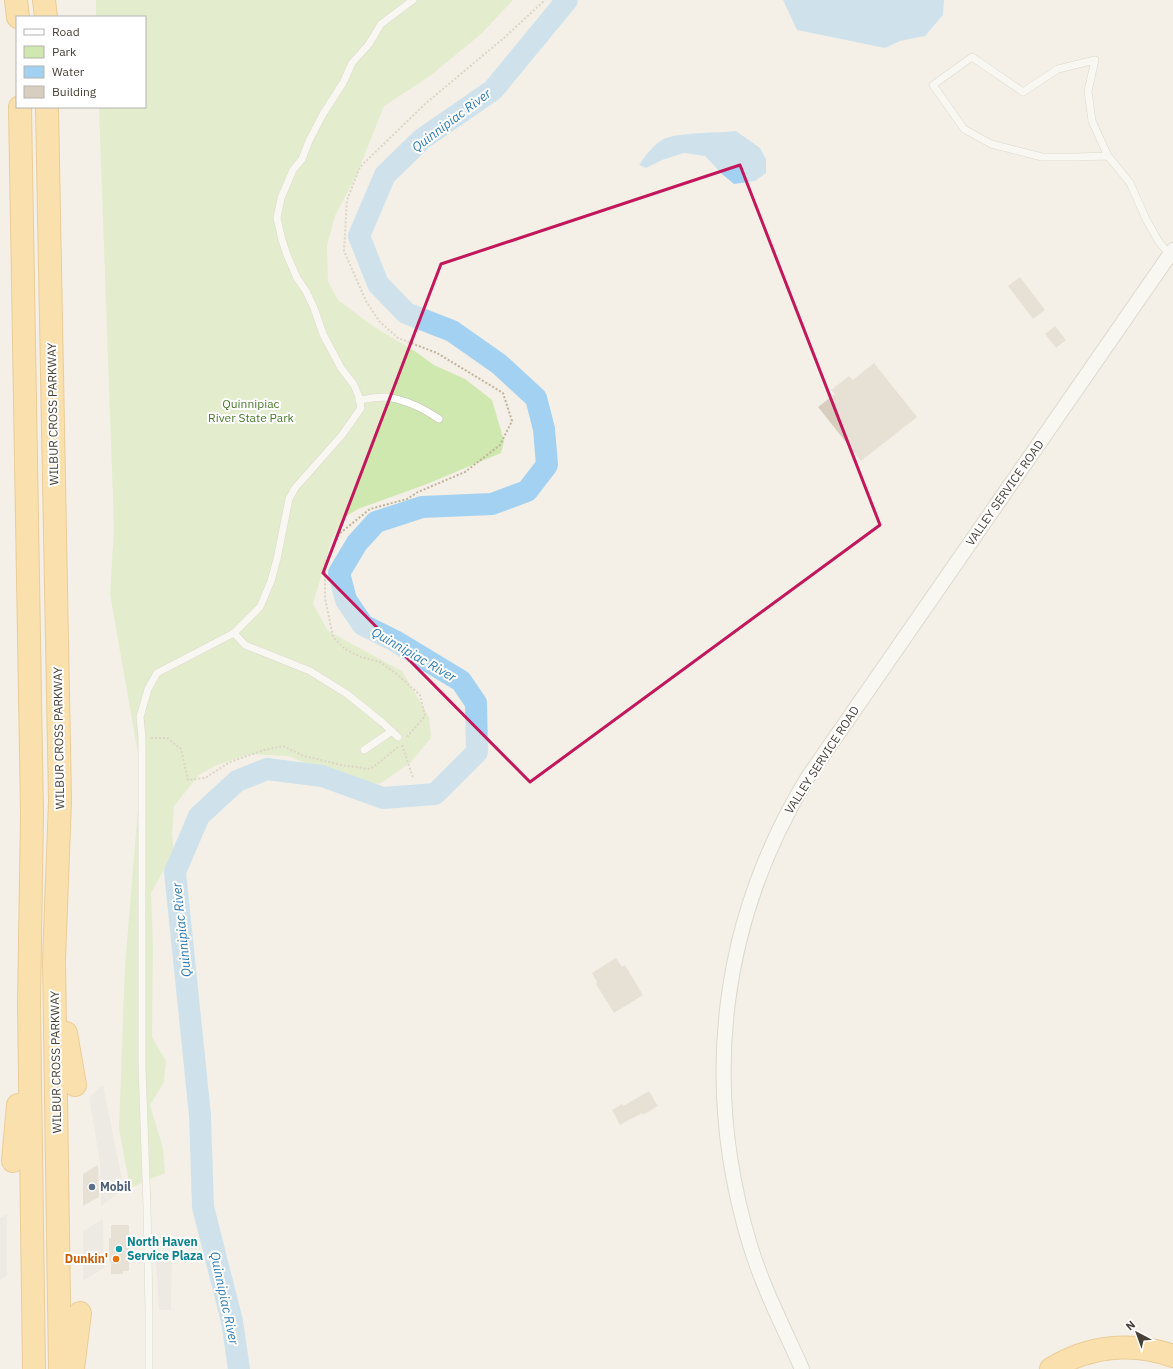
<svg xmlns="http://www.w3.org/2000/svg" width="1173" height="1369" viewBox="0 0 1173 1369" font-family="'IBM Plex Sans',sans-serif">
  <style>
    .green { fill: #cee8af }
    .parking { fill: #e5e2df }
    .water { fill: #a3d1f1 }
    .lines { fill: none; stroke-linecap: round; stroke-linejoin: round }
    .river { stroke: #a3d1f1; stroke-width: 22 }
    .building { fill: #d8cebf }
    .service-casing { stroke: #c2bbac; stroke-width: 8 }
    .minor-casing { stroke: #c2bbac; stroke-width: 16 }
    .motorway-casing { stroke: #dea136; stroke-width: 24 }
    .path { stroke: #c1b39b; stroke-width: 2; stroke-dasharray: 2 2; stroke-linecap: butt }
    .service { stroke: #fff; stroke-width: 7 }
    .minor { stroke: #fff; stroke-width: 14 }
    .motorway { stroke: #fecc67; stroke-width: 22 }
    .marked { fill: none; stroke: #c2185b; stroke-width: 3; stroke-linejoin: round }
    .service-dot { fill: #5c6f8a; stroke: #fff; stroke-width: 1.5 }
    .culture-dot { fill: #0f9aa8; stroke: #fff; stroke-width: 1.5 }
    .food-dot { fill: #e8710a; stroke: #fff; stroke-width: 1.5 }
    .labels { text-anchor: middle; stroke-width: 4; stroke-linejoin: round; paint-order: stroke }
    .park-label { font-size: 12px; fill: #477929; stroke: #fff }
    .street-label { font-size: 12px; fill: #474036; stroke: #fff }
    .service-label { font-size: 12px; font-weight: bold; fill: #4e5e75; stroke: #fff; text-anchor: start }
    .culture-label { font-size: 12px; font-weight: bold; fill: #0d838f; stroke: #fff; text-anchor: start }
    .food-label { font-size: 12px; font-weight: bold; fill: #c56008; stroke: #fff; text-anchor: end }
    .water-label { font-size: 13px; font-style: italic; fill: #2e7bb3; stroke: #fff }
  </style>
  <rect width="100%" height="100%" fill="#f4f0e7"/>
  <polygon class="green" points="96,0 513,0 481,34 430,76 384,106 357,174 335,216 327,246 328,281 338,300 373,326 416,352 434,365 465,379 492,400 504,441 501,453 427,484 358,509 345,517 332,539 313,604 328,631 402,671 429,717 431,738 410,763 381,783 363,786 288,756 250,754 217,765 199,775 174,806 172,833 174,852 151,893 153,946 152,1037 166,1061 164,1082 150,1105 163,1148 165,1173 130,1188 119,1129 125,966 141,771 110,594 114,527 99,107 145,107 145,17 96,17"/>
  <g class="parking">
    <polygon points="103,1085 124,1189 101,1206 100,1163 89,1097"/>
    <polygon points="7,1214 7,1275 0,1280 0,1218"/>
    <polygon points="103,1219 104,1268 83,1281 83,1231"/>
    <polygon points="155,1248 172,1261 171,1310 159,1310"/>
  </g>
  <g class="water">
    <polygon points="783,0 944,0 943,15 925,36 900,41 885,48 797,30"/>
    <path d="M736 131 760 148 766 159V173L755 181 734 184 722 174 705 156 684 153 662 160 646 168 639 165C646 155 652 146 662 140 675 132 718 133 736 131Z"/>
  </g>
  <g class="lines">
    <polyline class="river" points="239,1369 232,1321 203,1207 200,1115 175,872 199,816 237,781 267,769 322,776 383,798 435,794 477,752 476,703 461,681 395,641 363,625 346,600 339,573 357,543 376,522 422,507 492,504 527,491 547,465 544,429 536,398 499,364 452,331 406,313 378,284 359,236 385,175 422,139 493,90 567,0"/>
  </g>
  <g class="building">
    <polygon points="1020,277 1045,310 1033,319 1008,286"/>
    <polygon points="1055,326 1066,340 1056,348 1045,334"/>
    <polygon points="874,363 917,417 861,461 818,407 835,394 831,390 849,376 853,380"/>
    <polygon points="616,958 622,967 625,965 643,995 614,1013 596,984 597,982 592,973"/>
    <polygon points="649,1091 658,1106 643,1115 642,1113 620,1125 612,1110 622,1104 623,1106"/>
    <polygon points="98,1165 99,1197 83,1206 83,1174"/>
    <polygon points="111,1225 129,1225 129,1271 123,1271 123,1274 111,1274 111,1261 109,1261 109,1238 111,1238"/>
  </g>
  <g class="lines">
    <g class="service-casing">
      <g id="service">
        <polyline points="1108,156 1092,121 1088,91 1095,60 1058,69 1023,92 972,57 933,85 964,129 991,144 1042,157 1075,157 1108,156 1130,183 1146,219 1159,242 1170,255"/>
        <path d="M359 400C367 399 376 397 384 397 405 399 423 408 439 419"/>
        <polyline points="234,633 245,645 310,671 347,694 383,723 398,737"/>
        <polyline points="364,750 392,731"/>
        <polyline points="149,1369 149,1310 147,1207 142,1067 142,738 140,717 148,689 157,673 234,633 260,607 271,581 277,559 289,499 295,488 342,435 361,408 359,397 354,385 341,368 333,353 323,334 314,308 306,291 297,278 287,255 282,240 277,218 281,198 293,170 302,159 309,141 323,114 343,83 352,63 369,44 381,24 413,0"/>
      </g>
    </g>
    <g class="minor-casing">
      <path id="minor" d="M802 1369C784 1328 763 1288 750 1245 701 1084 720 921 808 777L1173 250"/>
    </g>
    <g class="motorway-casing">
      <g id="motorway">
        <polyline points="16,0 18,17"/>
        <polyline points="44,0 46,17"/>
        <polyline points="20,107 32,814 29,1004 34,1369"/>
        <polyline points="47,107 60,801 54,960 60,1369"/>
        <polyline points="66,1033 75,1085"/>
        <polyline points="13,1161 18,1105"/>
        <polyline points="73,1369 80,1313"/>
        <path d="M1051 1369C1088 1346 1132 1341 1173 1356"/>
      </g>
    </g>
    <g class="path">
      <polyline points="407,737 425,716 420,695 398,675 380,662 361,657 345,649 333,637 325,598 325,563 339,534 370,509 407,499 418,492 465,472 500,445 512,421 503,393 437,353 398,338 379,321 366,301 344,251 347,200 360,167 425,104 505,37 545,0"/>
      <polyline points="151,738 167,738 181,749 188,780 205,778 230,762 264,750 283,746 304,756 341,765 370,769 381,761 399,746"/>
      <polyline points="402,745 413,778"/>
    </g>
    <use href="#service" class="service"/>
    <use href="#minor" class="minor"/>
    <use href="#motorway" class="motorway"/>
  </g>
  <path d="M0 0H1173V1369H0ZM740 165 880 525 530 782 323 573 441 264Z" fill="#f4f0e7" fill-opacity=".55" fill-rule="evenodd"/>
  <path class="marked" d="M740 165 880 525 530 782 323 573 441 264Z"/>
  <circle class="service-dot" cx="92" cy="1187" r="4"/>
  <circle class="culture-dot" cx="119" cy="1249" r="4"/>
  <circle class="food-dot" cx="116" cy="1259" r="4"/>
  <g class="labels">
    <g class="park-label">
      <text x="251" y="408">Quinnipiac<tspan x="251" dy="14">River State Park</tspan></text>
    </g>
    <g class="street-label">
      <text transform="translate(53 414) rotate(-91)" y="4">WILBUR CROSS PARKWAY</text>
      <text transform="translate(1005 493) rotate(-55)" y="4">VALLEY SERVICE ROAD</text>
      <text transform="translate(59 738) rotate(-91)" y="4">WILBUR CROSS PARKWAY</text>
      <text transform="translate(822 760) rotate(-57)" y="4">VALLEY SERVICE ROAD</text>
      <text transform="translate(56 1062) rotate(-91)" y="4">WILBUR CROSS PARKWAY</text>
    </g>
    <g class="service-label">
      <text x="100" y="1191">Mobil</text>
    </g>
    <g class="culture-label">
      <text x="127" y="1246">North Haven<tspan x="127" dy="14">Service Plaza</tspan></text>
    </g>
    <g class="food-label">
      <text x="108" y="1263">Dunkin'</text>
    </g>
    <g class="water-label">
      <text transform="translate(451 120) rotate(-37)" y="5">Quinnipiac River</text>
      <text transform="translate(414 654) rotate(30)" y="5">Quinnipiac River</text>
      <text transform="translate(181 930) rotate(-96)" y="5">Quinnipiac River</text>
      <text transform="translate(225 1298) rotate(78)" y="5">Quinnipiac River</text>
    </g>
  </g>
  <rect x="16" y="16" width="130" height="92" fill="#ffffff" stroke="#b5b3af"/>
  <rect x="24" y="29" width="20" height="6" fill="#ffffff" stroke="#b5b3af"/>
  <text x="52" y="36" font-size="12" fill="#474036">Road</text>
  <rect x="24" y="46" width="20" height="12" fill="#cee8af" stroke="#b5b3af"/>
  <text x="52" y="56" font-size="12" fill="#474036">Park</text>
  <rect x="24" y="66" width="20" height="12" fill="#a3d1f1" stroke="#b5b3af"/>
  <text x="52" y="76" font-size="12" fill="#474036">Water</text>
  <rect x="24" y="86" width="20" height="12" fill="#d8cebf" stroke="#b5b3af"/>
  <text x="52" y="96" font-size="12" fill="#474036">Building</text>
  <g transform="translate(1137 1333) rotate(319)" stroke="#ffffff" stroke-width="3" paint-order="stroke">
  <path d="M0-3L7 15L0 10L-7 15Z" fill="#474036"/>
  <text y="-6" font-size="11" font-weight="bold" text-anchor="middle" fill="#474036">N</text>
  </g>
</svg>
